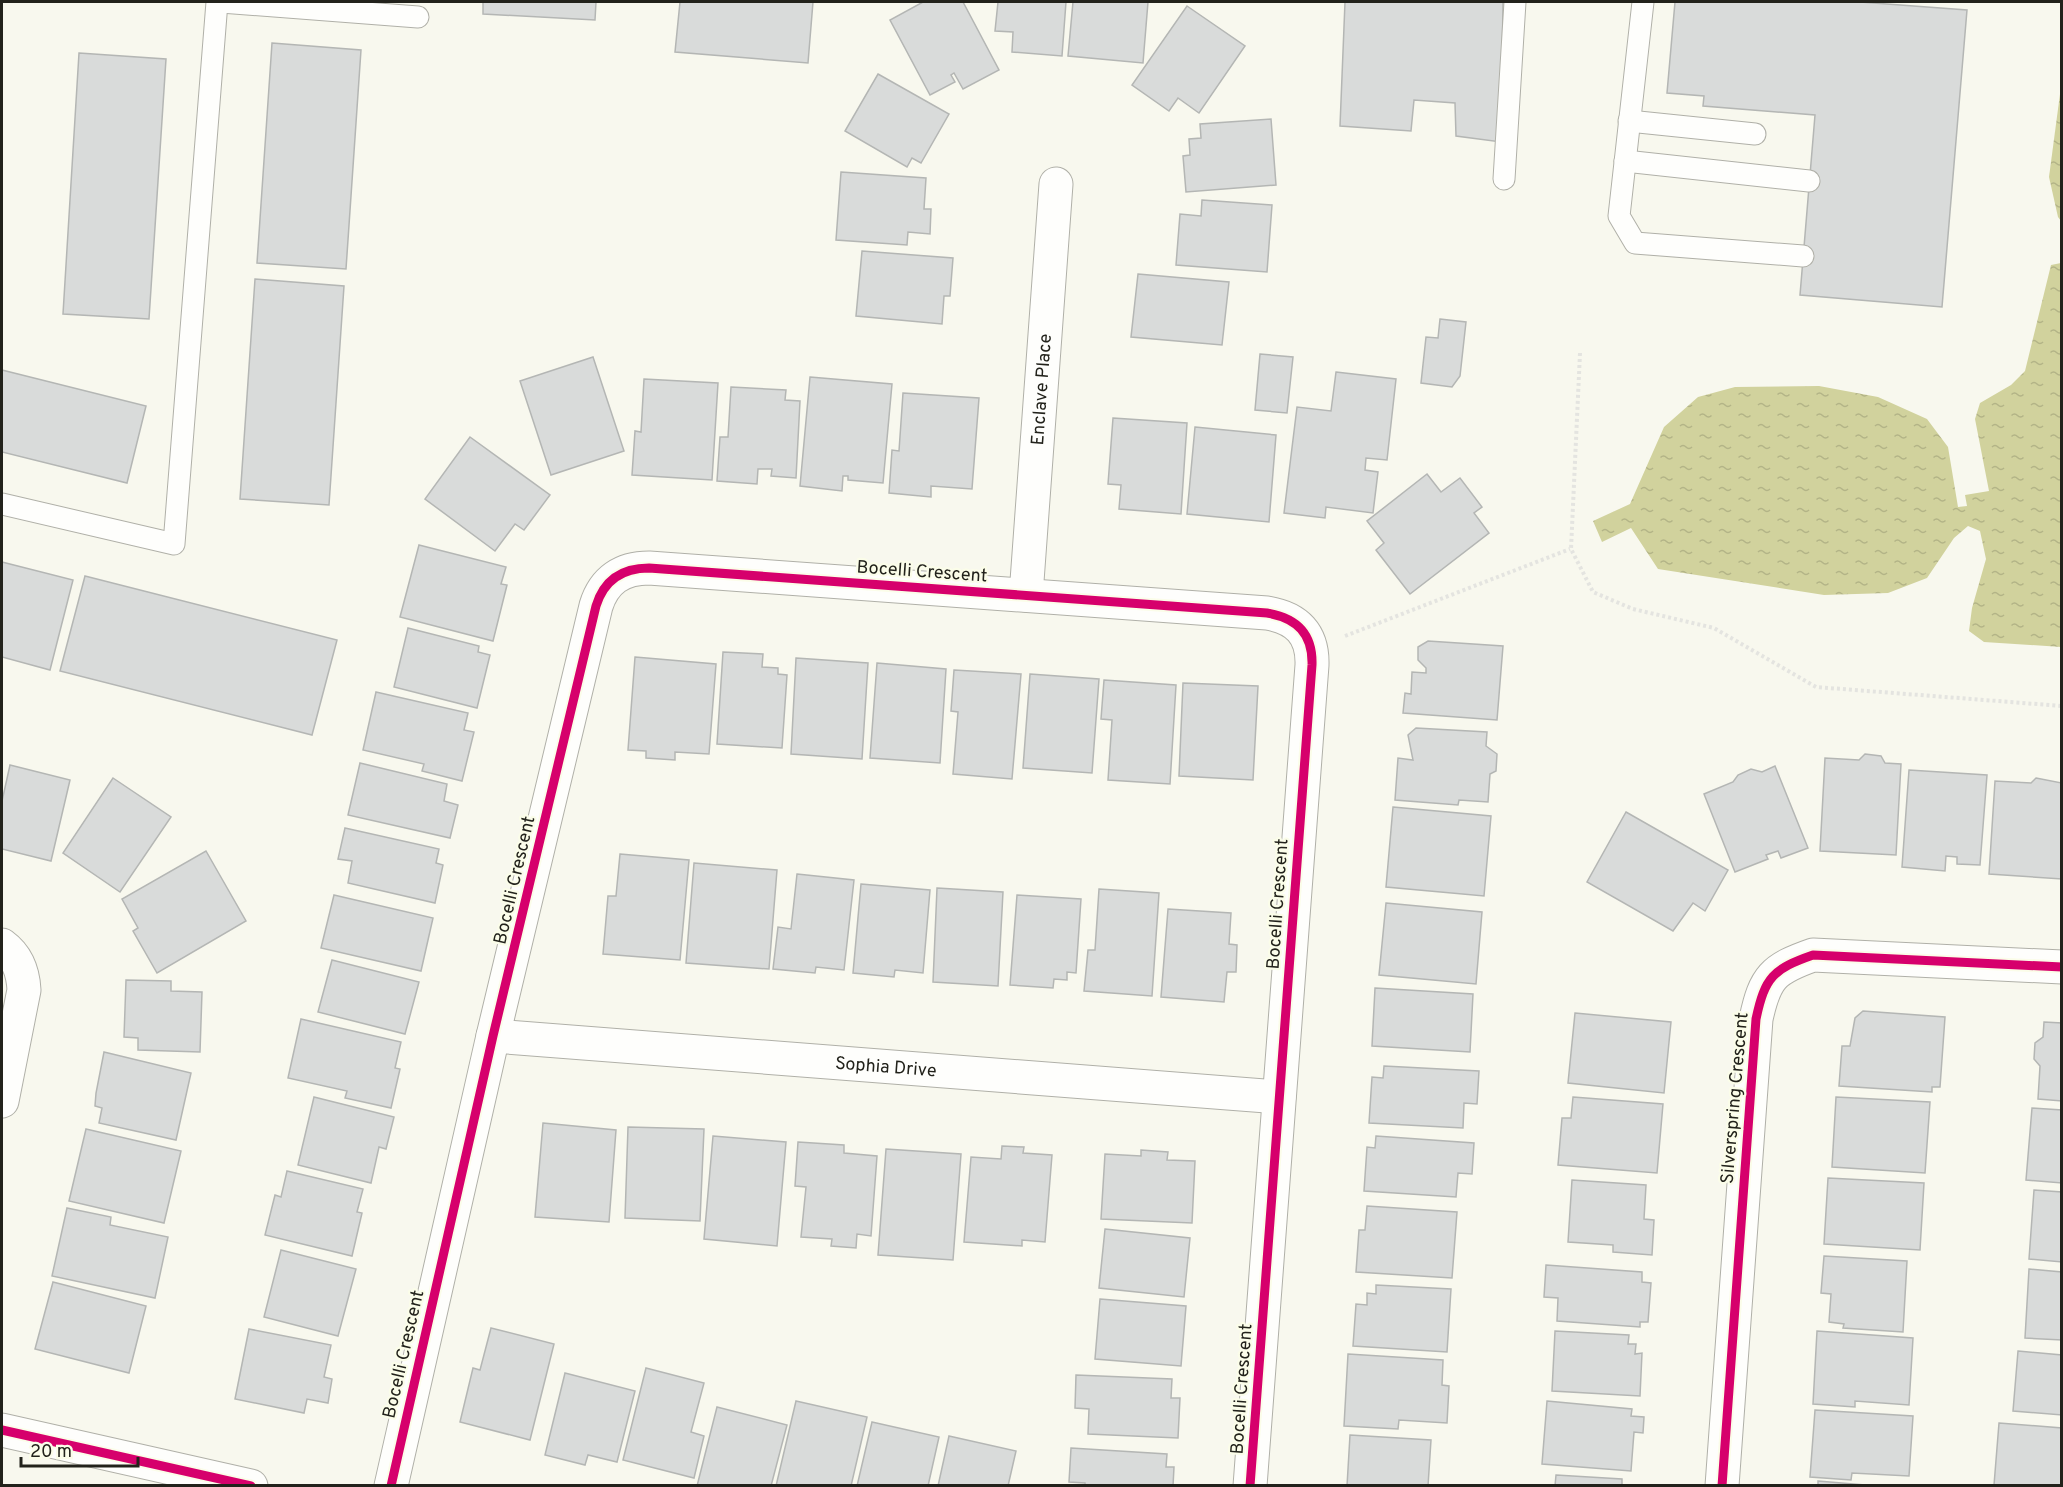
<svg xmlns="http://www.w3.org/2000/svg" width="2063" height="1487" viewBox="0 0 2063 1487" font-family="Overpass,sans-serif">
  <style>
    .water { fill: url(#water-ripples) }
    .building { fill: #d9dbda; stroke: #b4b6b4; stroke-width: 1.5 }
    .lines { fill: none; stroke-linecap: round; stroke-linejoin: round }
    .service-casing { stroke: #b0b0a8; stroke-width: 23 }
    .minor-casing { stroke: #b0b0a8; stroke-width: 35 }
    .path { stroke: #e4e4e0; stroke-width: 4; stroke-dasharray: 3 3; stroke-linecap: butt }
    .service { stroke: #fefefc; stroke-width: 21 }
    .minor { stroke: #fefefc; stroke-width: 33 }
    .cycleway-casing { stroke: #fbfde9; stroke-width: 13 }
    .cycleway { stroke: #d6006c; stroke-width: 9 }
    .labels { text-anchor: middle; stroke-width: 4.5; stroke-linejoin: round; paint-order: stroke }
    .street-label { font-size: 18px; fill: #22221b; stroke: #fbfde9 }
  </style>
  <defs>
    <pattern id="water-ripples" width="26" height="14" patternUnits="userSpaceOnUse" patternTransform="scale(1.5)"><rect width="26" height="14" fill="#d1d29d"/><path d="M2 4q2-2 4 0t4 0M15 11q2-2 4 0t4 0" fill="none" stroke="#b3b487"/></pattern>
  </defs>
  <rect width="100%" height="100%" fill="#f8f8ee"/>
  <g class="water">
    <polygon points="2061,93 2061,221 2058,217 2049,177 2060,94"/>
    <polygon points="2061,263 2061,647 1984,642 1969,631 1972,608 1986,559 1980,531 1968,526 1954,538 1927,578 1888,593 1824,595 1658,569 1631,528 1602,542 1593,521 1630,504 1664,427 1698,397 1735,387 1819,386 1878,397 1927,419 1948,447 1958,507 1967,506 1965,495 1989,491 1975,419 1980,403 2011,385 2025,371 2051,265"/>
  </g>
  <g class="building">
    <polygon points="483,2 596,2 595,20 483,14"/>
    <polygon points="680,2 813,2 808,63 675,52"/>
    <polygon points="923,2 963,2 999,70 963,89 954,73 951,75 955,82 930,95 890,20"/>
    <polygon points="998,2 1066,2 1062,56 1012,52 1013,32 995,31"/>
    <polygon points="1073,2 1148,2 1143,63 1068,56"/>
    <polygon points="1345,2 1503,2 1501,142 1456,136 1455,103 1414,100 1411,131 1340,126"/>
    <polygon points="1675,2 1860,2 1967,10 1942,307 1800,295 1815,115 1703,106 1704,96 1667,93"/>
    <polygon points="1187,6 1245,46 1199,113 1178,98 1169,111 1132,85"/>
    <polygon points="272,43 361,50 346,269 257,263"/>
    <polygon points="79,53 166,59 149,319 63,314"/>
    <polygon points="878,74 949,114 921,163 912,158 907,167 845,131"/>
    <polygon points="1271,119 1276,185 1186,192 1183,156 1190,155 1189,139 1201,138 1200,124"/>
    <polygon points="841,172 926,178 924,209 931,209 930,234 908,232 907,245 836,240"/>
    <polygon points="1202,200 1272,205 1267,272 1176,265 1180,214 1201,216"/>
    <polygon points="862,251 953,258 950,296 944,296 942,324 856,316"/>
    <polygon points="1138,274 1229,282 1222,345 1131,337"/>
    <polygon points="255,279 344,286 329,505 240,499"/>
    <polygon points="1440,319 1466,322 1460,376 1452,387 1421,383 1426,337 1438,338"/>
    <polygon points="1260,354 1293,357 1287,413 1255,410"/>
    <polygon points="593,357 624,451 551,475 520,381"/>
    <polygon points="2,370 146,406 127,483 2,452"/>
    <polygon points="1336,372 1396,379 1387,460 1366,458 1365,470 1378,472 1373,513 1326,507 1325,518 1284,513 1297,407 1331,411"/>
    <polygon points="810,377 892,384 883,483 848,480 848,476 843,476 842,491 800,486"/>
    <polygon points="644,379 718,383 712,480 632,475 635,431 641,432"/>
    <polygon points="731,387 786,390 785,400 800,401 796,478 771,476 772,469 758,469 757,484 717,481 720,437 728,437"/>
    <polygon points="903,393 979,398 972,489 931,486 931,497 889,493 892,450 899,451"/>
    <polygon points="1113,418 1187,423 1181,514 1119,509 1121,485 1108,484"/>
    <polygon points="1195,427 1276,435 1269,522 1187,514"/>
    <polygon points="470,437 550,495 524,530 515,524 495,551 425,499"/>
    <polygon points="1427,474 1441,492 1460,478 1482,507 1474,513 1489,533 1410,594 1376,550 1384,543 1367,521"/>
    <polygon points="419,545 506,567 501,584 507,585 493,641 400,617"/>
    <polygon points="2,562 73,580 50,670 2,657"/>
    <polygon points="85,576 337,640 312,735 60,671"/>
    <polygon points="408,628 479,646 478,652 490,655 477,708 394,687"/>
    <polygon points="1428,641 1503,646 1497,720 1403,713 1405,693 1411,694 1412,672 1426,673 1426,668 1418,660 1418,647"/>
    <polygon points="723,652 763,654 762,667 778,668 778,674 787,675 782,748 717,744"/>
    <polygon points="635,657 716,664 709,754 675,752 675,760 646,758 646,751 628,750"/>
    <polygon points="796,658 868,663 862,759 791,754"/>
    <polygon points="877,663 946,669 940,763 870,758"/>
    <polygon points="954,670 1021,674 1012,779 953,774 958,712 951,711"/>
    <polygon points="1030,674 1099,679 1092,773 1023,768"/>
    <polygon points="1104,680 1176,685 1170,784 1108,780 1112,720 1101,719"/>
    <polygon points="1183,683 1258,686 1253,780 1179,776"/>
    <polygon points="376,692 468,713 464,730 474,732 462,781 422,771 424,764 363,750"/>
    <polygon points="1416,728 1487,732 1486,746 1497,754 1496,771 1490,774 1488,802 1459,800 1458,805 1395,800 1398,758 1413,760 1408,735"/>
    <polygon points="1865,754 1881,756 1885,763 1901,764 1896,855 1820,851 1825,758 1859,760"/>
    <polygon points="360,763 447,784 444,801 458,805 450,838 348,815"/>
    <polygon points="10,765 70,780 51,861 2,849 2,801"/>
    <polygon points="1775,766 1808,848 1781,858 1778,851 1766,855 1768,859 1735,872 1704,794 1733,782 1738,775 1751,769 1762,772"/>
    <polygon points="1909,770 1987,775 1980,865 1957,864 1957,857 1946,856 1945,871 1902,867"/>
    <polygon points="113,778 171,817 120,892 63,853"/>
    <polygon points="2036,778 2062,783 2062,879 1989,874 1995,781 2031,783"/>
    <polygon points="1393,807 1491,816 1484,896 1386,887"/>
    <polygon points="1626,812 1728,870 1705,911 1693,903 1673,931 1587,882"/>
    <polygon points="345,828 439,849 436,863 443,865 435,903 348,883 352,861 338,859"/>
    <polygon points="206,851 246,921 157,973 133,931 138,928 122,899"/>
    <polygon points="620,854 689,860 680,960 603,954 608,896 616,896"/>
    <polygon points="694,863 777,870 769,969 686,963"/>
    <polygon points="797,874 854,880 844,970 816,967 815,973 773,969 778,927 791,929"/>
    <polygon points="861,884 930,890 923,973 895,970 894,977 853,973"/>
    <polygon points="937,888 1003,892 998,986 933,982"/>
    <polygon points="1099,889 1159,893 1152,996 1084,991 1088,950 1095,950"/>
    <polygon points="334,895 433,918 421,971 321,948"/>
    <polygon points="1017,895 1081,899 1076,973 1067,972 1067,980 1054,979 1053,988 1010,985"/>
    <polygon points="1386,903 1482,912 1476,984 1379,975"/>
    <polygon points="1168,909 1231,913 1229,944 1237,945 1236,972 1227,972 1224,1002 1161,997"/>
    <polygon points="332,960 419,982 405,1034 318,1012"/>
    <polygon points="126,980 171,981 171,991 202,992 200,1052 138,1050 138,1038 124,1037"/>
    <polygon points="1375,988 1473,994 1470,1052 1372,1046"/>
    <polygon points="1863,1011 1945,1017 1940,1087 1932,1087 1932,1092 1839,1086 1842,1046 1850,1046 1855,1018"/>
    <polygon points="1575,1013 1671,1022 1664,1093 1568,1083"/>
    <polygon points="301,1019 401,1042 395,1068 400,1069 391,1108 345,1098 347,1091 288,1078"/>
    <polygon points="2044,1022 2062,1023 2062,1101 2038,1099 2040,1066 2034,1059 2035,1043 2043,1037"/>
    <polygon points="104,1052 191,1073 176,1140 99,1123 102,1108 95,1106 96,1093"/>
    <polygon points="1384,1066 1479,1071 1477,1104 1464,1103 1463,1128 1369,1123 1372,1077 1383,1078"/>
    <polygon points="314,1097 394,1117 386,1149 379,1147 371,1183 298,1165"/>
    <polygon points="1573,1097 1663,1104 1657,1173 1558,1165 1562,1118 1571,1118"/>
    <polygon points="1836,1097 1930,1102 1925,1173 1832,1167"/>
    <polygon points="2032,1108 2062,1110 2062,1183 2026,1180"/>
    <polygon points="543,1123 616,1130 609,1222 535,1217"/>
    <polygon points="628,1127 704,1129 700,1221 625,1218"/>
    <polygon points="86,1129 181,1151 164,1223 69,1201"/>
    <polygon points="713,1136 786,1142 777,1246 704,1239"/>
    <polygon points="1376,1136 1474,1143 1472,1174 1458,1173 1456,1197 1364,1191 1367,1147 1375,1148"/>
    <polygon points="798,1142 844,1145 844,1153 877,1156 871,1236 857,1234 856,1248 831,1246 832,1239 801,1237 806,1187 795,1186"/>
    <polygon points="1002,1146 1024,1147 1023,1153 1052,1155 1045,1242 1022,1240 1022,1246 964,1242 971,1157 1001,1159"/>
    <polygon points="886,1149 961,1154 953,1260 878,1255"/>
    <polygon points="1141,1150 1168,1152 1167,1160 1195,1161 1192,1223 1101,1219 1105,1154 1141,1156"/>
    <polygon points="287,1171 363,1189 357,1212 362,1213 352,1256 265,1235 275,1195 281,1197"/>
    <polygon points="1828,1178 1924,1183 1920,1250 1824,1244"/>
    <polygon points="1572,1180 1646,1185 1644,1219 1654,1220 1652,1255 1613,1252 1613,1245 1568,1242"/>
    <polygon points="2034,1190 2062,1192 2062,1262 2029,1259"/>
    <polygon points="1367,1206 1457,1212 1452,1278 1356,1272 1359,1230 1365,1230"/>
    <polygon points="67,1208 111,1217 110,1225 168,1237 155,1298 52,1276"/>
    <polygon points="1105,1229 1190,1238 1184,1297 1099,1288"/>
    <polygon points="281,1250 356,1269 338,1336 264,1317"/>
    <polygon points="1824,1256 1907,1261 1903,1332 1843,1328 1844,1324 1829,1322 1831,1294 1821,1293"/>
    <polygon points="1546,1265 1642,1272 1642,1282 1651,1283 1648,1322 1640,1322 1640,1327 1557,1321 1558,1298 1544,1297"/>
    <polygon points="2029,1269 2062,1272 2062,1340 2025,1338"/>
    <polygon points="53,1282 146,1306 129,1373 35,1349"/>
    <polygon points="1376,1285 1451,1289 1447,1352 1353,1346 1356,1304 1367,1305 1367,1293 1376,1294"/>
    <polygon points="1100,1299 1186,1306 1181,1366 1095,1359"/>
    <polygon points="491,1328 554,1344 530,1440 460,1422 473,1368 480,1370"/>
    <polygon points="249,1329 331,1345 324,1377 332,1379 328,1403 307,1399 304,1413 235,1399"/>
    <polygon points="1555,1331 1629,1335 1628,1344 1636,1344 1635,1354 1642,1353 1640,1396 1552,1391"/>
    <polygon points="1817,1331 1913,1338 1909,1405 1855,1401 1855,1407 1813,1404"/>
    <polygon points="2018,1351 2062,1355 2062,1415 2013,1411"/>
    <polygon points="1348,1354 1443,1360 1442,1385 1449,1386 1447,1423 1399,1420 1398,1429 1344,1426"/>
    <polygon points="646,1368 704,1383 691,1432 704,1436 694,1478 623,1460"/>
    <polygon points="565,1373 635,1391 617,1462 588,1455 585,1465 545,1455"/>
    <polygon points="1076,1375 1172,1379 1171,1398 1180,1398 1178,1438 1088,1434 1089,1409 1075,1408"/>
    <polygon points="796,1401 867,1417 851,1486 776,1486"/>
    <polygon points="1547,1401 1632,1409 1631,1416 1644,1417 1643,1433 1634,1432 1631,1471 1542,1464"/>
    <polygon points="717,1407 787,1425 771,1486 697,1486"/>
    <polygon points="1815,1410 1913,1416 1909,1476 1852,1473 1851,1480 1810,1477"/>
    <polygon points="872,1422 939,1437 928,1486 857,1486"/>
    <polygon points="1999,1423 2062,1428 2062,1486 1994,1485"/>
    <polygon points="1350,1435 1431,1440 1428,1486 1347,1486"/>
    <polygon points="949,1436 1016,1451 1008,1486 938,1486"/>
    <polygon points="1071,1448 1167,1454 1166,1467 1174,1467 1173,1486 1085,1486 1085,1483 1069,1482"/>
    <polygon points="1556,1475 1622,1479 1622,1486 1555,1486"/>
    <polygon points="1818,1481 1877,1486 1818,1486"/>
  </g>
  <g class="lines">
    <g class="service-casing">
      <g id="service">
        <polyline points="221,2 418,17"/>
        <polyline points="1643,2 1619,216 1635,243 1803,256"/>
        <polyline points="1629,121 1755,134"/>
        <polyline points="1625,161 1809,181"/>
        <polyline points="1504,179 1515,2"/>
        <polyline points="2,504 174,544 217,2"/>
      </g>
    </g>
    <g class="minor-casing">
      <g id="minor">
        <path id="s1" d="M1026 595 1056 184"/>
        <path d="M2 945C17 956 23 970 24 990L2 1101"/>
        <path id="s2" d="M493 1036 1279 1097"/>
        <polyline points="2,1430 251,1486"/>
        <path d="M391 1486 493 1036 596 606C604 580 622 568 649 568L1267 613C1297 618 1313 634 1312 665L1250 1486"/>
        <path d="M1722 1486 1756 1019C1765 977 1773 969 1813 955L2062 967"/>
      </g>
    </g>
    <g class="path">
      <polyline points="1580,353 1571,549 1593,592 1633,609 1714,628 1816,687 2062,706"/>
      <polyline points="1345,636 1570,549"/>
    </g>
    <use href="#service" class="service"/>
    <use href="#minor" class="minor"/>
    <g class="cycleway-casing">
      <g id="cycleway">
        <polyline points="2,1430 251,1486"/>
        <path d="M391 1486 493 1036 596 606C604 580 622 568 649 568L1267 613C1297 618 1313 634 1312 665L1250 1486"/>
        <path d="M1722 1486 1756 1019C1765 977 1773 969 1813 955L2062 967"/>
      </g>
    </g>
    <use href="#cycleway" class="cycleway"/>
  </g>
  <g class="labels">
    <g class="street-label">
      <text dy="6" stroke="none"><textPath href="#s1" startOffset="206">Enclave Place</textPath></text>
      <text transform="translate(922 571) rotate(4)" y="6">Bocelli Crescent</text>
      <text transform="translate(514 880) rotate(-77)" y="6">Bocelli Crescent</text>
      <text transform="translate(1277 904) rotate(-86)" y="6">Bocelli Crescent</text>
      <text dy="6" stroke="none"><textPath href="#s2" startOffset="394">Sophia Drive</textPath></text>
      <text transform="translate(1734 1098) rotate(-85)" y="6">Silverspring Crescent</text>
      <text transform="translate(403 1354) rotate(-77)" y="6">Bocelli Crescent</text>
      <text transform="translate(1241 1389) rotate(-86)" y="6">Bocelli Crescent</text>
    </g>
  </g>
  <rect width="2063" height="1487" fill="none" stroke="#22221b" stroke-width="6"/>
  <path d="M21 1457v9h117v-9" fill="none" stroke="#22221b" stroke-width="3"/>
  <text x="30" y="1457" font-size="18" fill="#22221b" stroke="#fbfde9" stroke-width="4.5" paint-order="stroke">20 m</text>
</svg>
